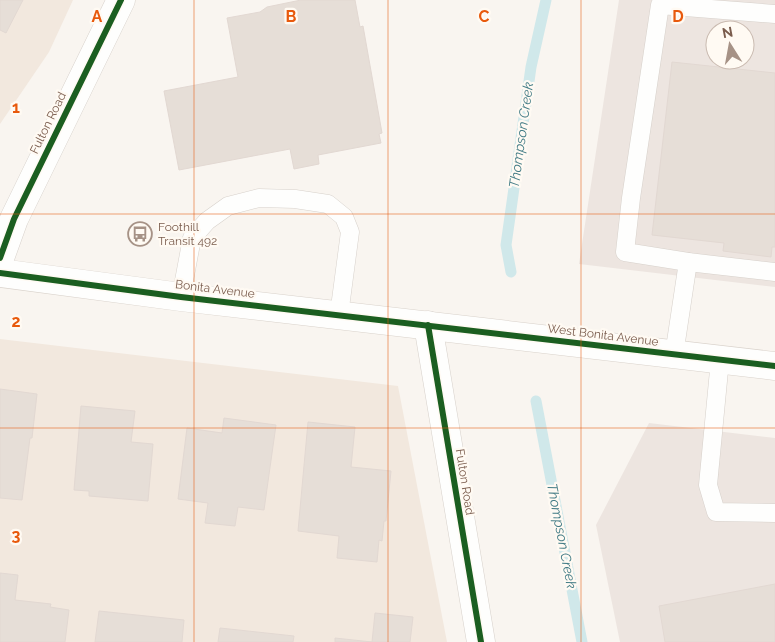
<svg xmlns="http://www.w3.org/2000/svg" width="775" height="642" viewBox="0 0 775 642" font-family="Raleway,sans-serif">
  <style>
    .residential { fill: #f2e8de }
    .industrial { fill: #ede5e0; fill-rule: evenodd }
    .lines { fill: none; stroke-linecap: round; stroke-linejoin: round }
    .stream { stroke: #d0e8ea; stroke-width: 11 }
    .building { fill: #e6ded7; stroke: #e2d8d2 }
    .service-casing { stroke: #d7d1cb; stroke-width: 19 }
    .minor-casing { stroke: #d7d1cb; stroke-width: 29 }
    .secondary-casing { stroke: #d9d2cb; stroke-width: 29 }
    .service { stroke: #fefefd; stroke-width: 18 }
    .minor { stroke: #fefefd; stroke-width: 28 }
    .secondary { stroke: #fefefd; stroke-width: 28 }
    .cycleway-casing { stroke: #fffaf3; stroke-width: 9 }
    .cycleway { stroke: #1b5e20; stroke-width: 6 }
    .grid { fill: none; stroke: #e8590c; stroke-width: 1; stroke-opacity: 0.55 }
    .labels { text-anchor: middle; stroke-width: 4.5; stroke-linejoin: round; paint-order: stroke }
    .street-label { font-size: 12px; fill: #7a5c4d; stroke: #fffaf3 }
    .poi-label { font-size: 12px; fill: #7a5c4d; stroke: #fffaf3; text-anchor: start }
    .water-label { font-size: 14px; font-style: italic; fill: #437c86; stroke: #fffaf3 }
    .grid-label { font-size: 16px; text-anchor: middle; font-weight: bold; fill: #e8590c; stroke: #fffaf3; stroke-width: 4.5; stroke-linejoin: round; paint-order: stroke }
  </style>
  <rect width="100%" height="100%" fill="#f9f5f0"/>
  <g class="residential">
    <polygon points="0,0 73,0 49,52 0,124"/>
    <polygon points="0,339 398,386 447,642 0,642"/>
  </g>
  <g class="industrial">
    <path d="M619 0H775V287L579 264ZM715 30H745V60H715Z"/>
    <polygon points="649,423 775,438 775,642 620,642 596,525"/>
  </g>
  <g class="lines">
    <g class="stream">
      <polyline points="511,272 506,245 531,67 546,0"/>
      <polyline points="536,401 582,642"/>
    </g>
  </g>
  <g class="building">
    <polygon points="0,0 23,0 6,33 0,30"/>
    <polygon points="301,0 355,0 360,27 363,26 382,133 379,134 381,143 318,155 319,164 294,169 290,149 179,170 164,91 238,77 227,18 260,12 267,7"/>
    <polygon points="672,62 775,73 775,247 772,247 771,257 723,251 724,243 652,235"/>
    <polygon points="0,389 37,394 32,438 30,438 22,500 0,498"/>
    <polygon points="81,406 135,411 131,442 153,444 148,501 89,496 89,491 74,490"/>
    <polygon points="224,418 276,425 264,510 238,507 235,526 205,523 208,503 178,499 187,428 222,433"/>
    <polygon points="308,422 355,427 351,467 391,471 386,521 384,521 382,541 379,540 377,562 337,558 339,536 298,531"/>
    <polygon points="0,573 18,575 15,600 51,604 50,607 69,610 65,642 0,642"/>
    <polygon points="775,584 775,642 665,642 659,606"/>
    <polygon points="99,611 184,620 182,642 95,642"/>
    <polygon points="375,613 413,617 410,642 335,642 335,638 372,642"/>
    <polygon points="220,628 294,636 293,642 218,642"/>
  </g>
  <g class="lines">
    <g class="service-casing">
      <g id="service">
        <polyline points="775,14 660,5 631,198 625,252 688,262 775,272"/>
        <polyline points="181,297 192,238 207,221 228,206 259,198 295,199 328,204 344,217 350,232 339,315"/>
        <polyline points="674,355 688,262"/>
        <polyline points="720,360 708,485 716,512 775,513"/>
      </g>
    </g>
    <g class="minor-casing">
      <g id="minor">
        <polyline points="0,258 14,219 121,0"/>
        <polyline points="428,325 481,642"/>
      </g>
    </g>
    <g class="secondary-casing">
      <polyline id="secondary" points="0,273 181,297 775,366"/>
    </g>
    <use href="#service" class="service"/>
    <use href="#minor" class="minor"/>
    <use href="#secondary" class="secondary"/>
    <g class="cycleway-casing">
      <g id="cycleway">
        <polyline points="0,258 14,219 121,0"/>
        <polyline points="0,273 181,297 775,366"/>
        <polyline points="428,325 481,642"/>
      </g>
    </g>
    <use href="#cycleway" class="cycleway"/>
  </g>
  <path class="grid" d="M194 0V642M388 0V642M581 0V642M0 214H775M0 428H775"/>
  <defs>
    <g id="bus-ring" transform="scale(1.25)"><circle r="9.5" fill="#fffaf3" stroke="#a69286" stroke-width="1.5"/><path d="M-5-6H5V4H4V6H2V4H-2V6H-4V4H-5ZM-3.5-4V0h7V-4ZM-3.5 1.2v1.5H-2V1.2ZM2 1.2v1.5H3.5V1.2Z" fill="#a69286"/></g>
  </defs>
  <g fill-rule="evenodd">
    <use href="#bus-ring" x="140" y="234"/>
  </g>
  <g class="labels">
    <g class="street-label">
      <text transform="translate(48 123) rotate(-64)" y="4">Fulton Road</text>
      <text transform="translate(215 289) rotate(7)" y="4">Bonita Avenue</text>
      <text transform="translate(603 335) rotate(7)" y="4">West Bonita Avenue</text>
      <text transform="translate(465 482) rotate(81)" y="4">Fulton Road</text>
    </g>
    <g class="poi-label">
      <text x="158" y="231">Foothill<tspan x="158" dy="14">Transit 492</tspan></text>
    </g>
    <g class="water-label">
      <text transform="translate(521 135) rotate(-82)" y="5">Thompson Creek</text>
      <text transform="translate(562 536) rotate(79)" y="5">Thompson Creek</text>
    </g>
  </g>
  <g class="grid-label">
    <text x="97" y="22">A</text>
    <text x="291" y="22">B</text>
    <text x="484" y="22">C</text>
    <text x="678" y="22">D</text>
    <text x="16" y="113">1</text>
    <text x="16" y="327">2</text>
    <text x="16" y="541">3</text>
  </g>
  <g transform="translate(730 45) rotate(349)"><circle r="24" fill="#fffaf3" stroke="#cabbb1"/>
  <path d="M0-4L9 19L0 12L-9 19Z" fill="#a69286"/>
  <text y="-8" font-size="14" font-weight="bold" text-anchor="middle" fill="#7a5c4d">N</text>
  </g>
</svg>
